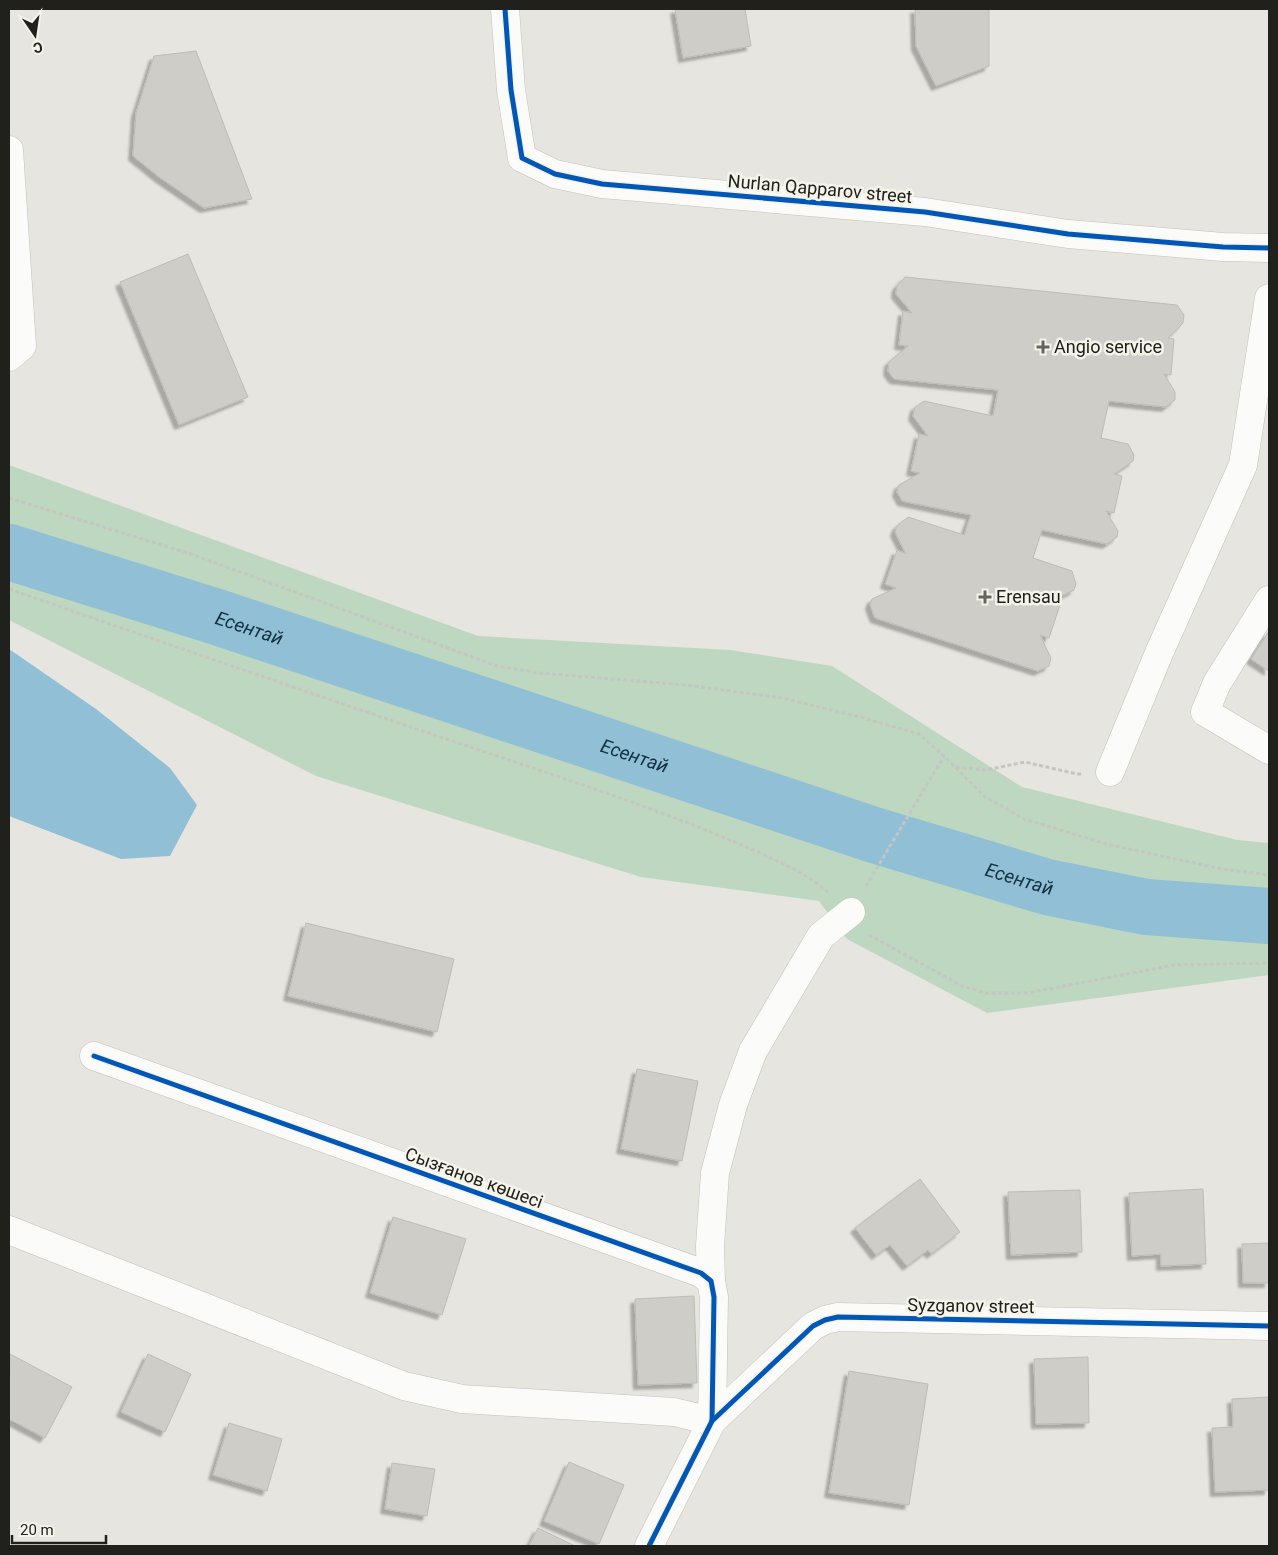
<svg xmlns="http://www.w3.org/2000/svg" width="1278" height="1555" viewBox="0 0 1278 1555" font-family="Roboto,sans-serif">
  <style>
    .green { fill: #bdd7c0 }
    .water { fill: #91bfd6 }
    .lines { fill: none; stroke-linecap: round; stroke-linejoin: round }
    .river { stroke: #91bfd6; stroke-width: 56 }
    .building { fill: #cecdc8; stroke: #bdbcb7; filter: url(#shadow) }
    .minor-casing { stroke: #c2c1bc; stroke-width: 29 }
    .path { stroke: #c5c5c2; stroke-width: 3; stroke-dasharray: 4 2.5; stroke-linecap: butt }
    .minor { stroke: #fbfbfa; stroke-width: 28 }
    .cycleway-casing { stroke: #f6f4e9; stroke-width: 8 }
    .cycleway { stroke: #0057b8; stroke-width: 5 }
    .poi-dot { fill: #656560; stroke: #f6f4e9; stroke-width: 2 }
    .labels { text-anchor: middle; stroke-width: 5; stroke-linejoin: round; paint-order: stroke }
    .street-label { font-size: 18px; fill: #20201c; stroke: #f6f4e9 }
    .poi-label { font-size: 18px; fill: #20201c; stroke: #f6f4e9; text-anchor: start }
    .water-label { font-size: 19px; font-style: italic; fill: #123141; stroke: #f6f4e9 }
  </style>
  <defs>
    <filter id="shadow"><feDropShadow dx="-4.5" dy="4.5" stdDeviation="1" flood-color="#0004"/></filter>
  </defs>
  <rect width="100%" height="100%" fill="#e6e5df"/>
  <polygon class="green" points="9,465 478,636 730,650 832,666 1022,787 1237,840 1269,843 1269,975 987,1013 847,939 819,901 641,877 316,776 9,620"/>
  <polygon class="water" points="9,649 96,709 170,768 197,805 170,856 121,859 9,816"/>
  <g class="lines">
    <path class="river" id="s1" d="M9 552 217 617 874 835 1047 887 1146 907 1269 916"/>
  </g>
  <g class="building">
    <polygon points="675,9 745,9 751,46 683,58"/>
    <polygon points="915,9 989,9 989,66 936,86 916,46"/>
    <polygon points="196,51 252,199 204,208 159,177 133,156 136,113 154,56"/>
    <polygon points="188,254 248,397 179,425 120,282"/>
    <polygon points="905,277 1177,305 1184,315 1183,323 1168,338 1174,339 1171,375 1164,374 1175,392 1175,400 1166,407 1109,401 1101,438 1128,444 1134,455 1133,461 1114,474 1122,476 1114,513 1106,511 1118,531 1117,537 1107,544 1042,530 1033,558 1072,571 1076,584 1074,590 1051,601 1060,605 1049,638 1040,635 1051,658 1049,666 1038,671 875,618 870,605 872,599 896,588 885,584 897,550 906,554 895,532 897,526 908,517 964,535 971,515 902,501 897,492 899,485 920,473 911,471 919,434 928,436 913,416 915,407 924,401 993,416 998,390 894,379 888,371 889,362 908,346 899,345 903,311 912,313 896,294 897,286"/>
    <polygon points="1269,631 1269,671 1251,659"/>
    <polygon points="306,923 454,959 437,1032 288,996"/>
    <polygon points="637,1069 698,1081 682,1161 621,1149"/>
    <polygon points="920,1179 960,1232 931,1254 928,1250 907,1266 890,1245 876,1255 855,1228"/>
    <polygon points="1203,1189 1206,1264 1161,1266 1161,1254 1132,1256 1129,1193"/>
    <polygon points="1080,1190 1082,1252 1011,1255 1008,1192"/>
    <polygon points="393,1217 466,1239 442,1315 370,1293"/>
    <polygon points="1269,1243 1269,1283 1243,1283 1242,1244"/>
    <polygon points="694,1296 697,1383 638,1385 635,1299"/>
    <polygon points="10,1354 72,1387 45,1438 9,1419"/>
    <polygon points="148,1354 191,1374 165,1432 121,1412"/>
    <polygon points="1088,1357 1089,1423 1036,1424 1034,1359"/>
    <polygon points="849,1371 928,1384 909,1505 829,1493"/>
    <polygon points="1269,1397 1269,1490 1215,1492 1212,1428 1233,1427 1232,1399"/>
    <polygon points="229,1423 282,1439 267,1491 213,1475"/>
    <polygon points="569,1462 624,1485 599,1544 544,1521"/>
    <polygon points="392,1463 435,1469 427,1516 385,1509"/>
    <polygon points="538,1528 575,1546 529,1546"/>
  </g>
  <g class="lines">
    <g class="minor-casing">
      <g id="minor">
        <polyline points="505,9 511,90 522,158 555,174 602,184 925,212 1068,234 1223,247 1269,248"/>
        <polyline points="9,150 22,346 9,357"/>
        <polyline points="1269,600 1217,683 1205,712 1269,750"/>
        <polyline points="1110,772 1159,653 1243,465 1269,298"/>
        <polyline points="94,1056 701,1273 711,1281 714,1297 712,1421"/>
        <polyline points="9,1230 404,1386 462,1399 674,1412 712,1421"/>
        <polyline points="711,1281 710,1246 715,1173 733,1105 753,1051 821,936 851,912"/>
        <polyline points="649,1546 712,1421 813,1326 825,1320 838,1317 1269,1326"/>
      </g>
    </g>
    <g class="path">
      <polyline points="9,498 191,554 497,666 539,673 686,685 782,698 860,717 919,734 944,756 984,796 1024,819 1106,844 1222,869 1269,875"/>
      <path d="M9 589C179 648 350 707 521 764 592 788 664 812 732 841 765 855 803 870 829 893"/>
      <polyline points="956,767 986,770 1025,762 1077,774 1082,774"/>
      <polyline points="866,886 944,756"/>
      <polyline points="869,935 962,986 986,993 1027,993 1174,965 1269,963"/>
    </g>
    <use href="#minor" class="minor"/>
    <g class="cycleway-casing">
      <g id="cycleway">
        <polyline points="505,9 511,90 522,158 555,174 602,184 925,212 1068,234 1223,247 1269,248"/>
        <polyline points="94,1056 701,1273 711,1281 714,1297 712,1421"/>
        <polyline points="649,1546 712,1421 813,1326 825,1320 838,1317 1269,1326"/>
      </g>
    </g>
    <use href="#cycleway" class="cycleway"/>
  </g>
  <g class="poi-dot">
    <path d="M1040.5 339.5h5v5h5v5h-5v5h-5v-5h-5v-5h5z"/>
    <path d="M982.5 589.5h5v5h5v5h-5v5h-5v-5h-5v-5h5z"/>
  </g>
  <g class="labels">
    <g class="street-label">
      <text transform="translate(820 189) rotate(5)" y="6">Nurlan Qapparov street</text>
      <text transform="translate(474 1178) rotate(20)" y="6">Сызғанов көшесі</text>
      <text transform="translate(971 1306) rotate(1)" y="6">Syzganov street</text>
    </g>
    <g class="poi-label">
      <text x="1054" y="353">Angio service</text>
      <text x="996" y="603">Erensau</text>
    </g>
    <g class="water-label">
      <text dy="7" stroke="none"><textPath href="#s1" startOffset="252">Есентай</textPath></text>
      <text dy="7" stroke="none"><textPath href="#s1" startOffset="658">Есентай</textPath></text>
      <text dy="7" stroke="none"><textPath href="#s1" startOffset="1062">Есентай</textPath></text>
    </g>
  </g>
  <rect width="1278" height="1555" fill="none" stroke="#20201c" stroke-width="20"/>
  <g transform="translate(35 35) rotate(167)" stroke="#f6f4e9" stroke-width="4" paint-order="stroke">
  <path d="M0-4L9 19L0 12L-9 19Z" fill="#20201c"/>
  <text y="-8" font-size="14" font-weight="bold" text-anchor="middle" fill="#20201c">С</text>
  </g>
  <path d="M12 1535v8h94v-8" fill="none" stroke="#20201c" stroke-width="2.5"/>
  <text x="20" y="1535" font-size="15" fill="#20201c" stroke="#f6f4e9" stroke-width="4" paint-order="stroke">20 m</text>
</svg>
